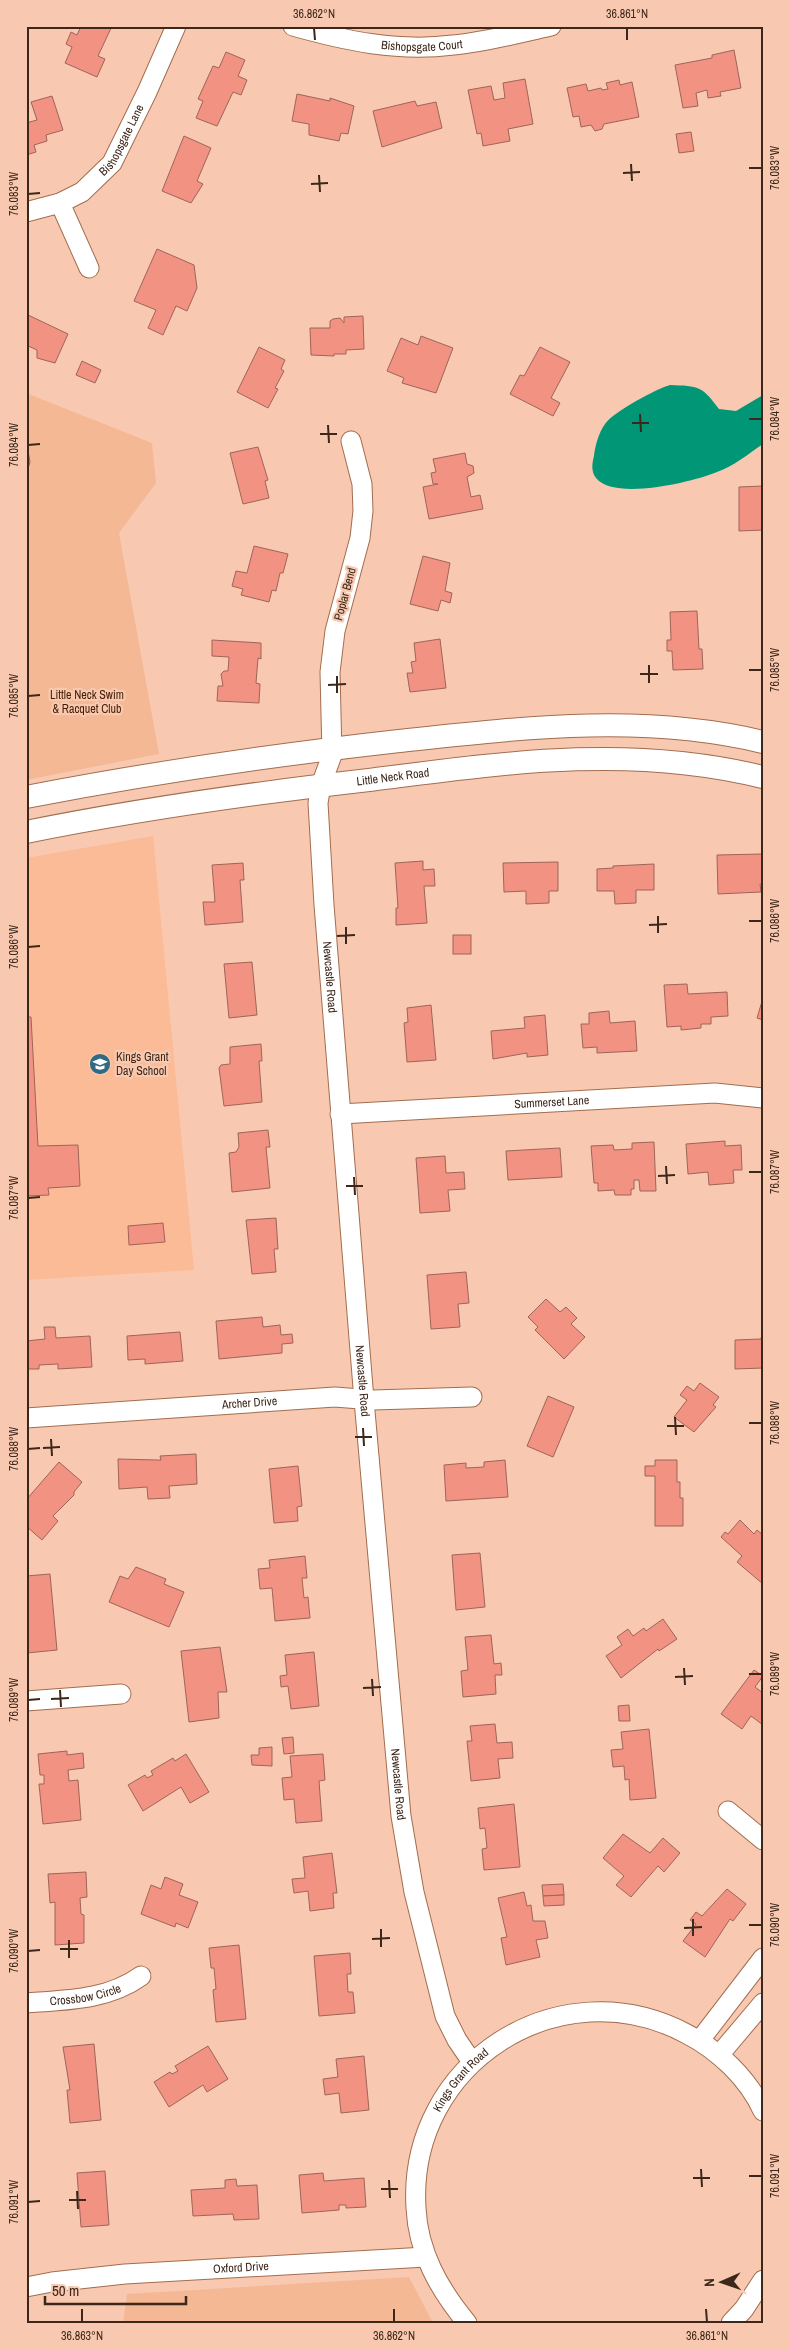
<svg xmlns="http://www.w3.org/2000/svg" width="789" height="2349" viewBox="0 0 789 2349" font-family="'Archivo Narrow',sans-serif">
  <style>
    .built { fill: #fcbb97 }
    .green { fill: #f5b895 }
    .water { fill: #009676 }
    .building { fill: #f19282; stroke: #9f6459 }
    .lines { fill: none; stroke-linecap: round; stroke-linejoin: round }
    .minor-casing { stroke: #a26d4f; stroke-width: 21 }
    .tertiary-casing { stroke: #a26d4f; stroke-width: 24 }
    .minor { stroke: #fff; stroke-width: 19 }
    .tertiary { stroke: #fff; stroke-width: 22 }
    .ticks { fill: none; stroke: #3d271a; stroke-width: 2 }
    .labels { text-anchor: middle; stroke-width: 4.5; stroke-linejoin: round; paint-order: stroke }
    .street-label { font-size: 12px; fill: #3d271a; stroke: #f8c9b0 }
    .park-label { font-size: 12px; fill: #451e03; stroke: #f8c9b0 }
    .poi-label { font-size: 12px; fill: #3d271a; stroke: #f8c9b0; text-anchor: start }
    .neatline { fill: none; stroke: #3d271a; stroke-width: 2 }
    .ticks-label { font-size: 12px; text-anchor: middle; fill: #3d271a }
  </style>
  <rect width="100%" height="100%" fill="#f8c9b0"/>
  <polygon class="built" points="153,836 194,1270 26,1280 26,858"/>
  <g class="green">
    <polygon points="26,393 152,443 156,483 119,533 159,754 26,780"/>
    <polygon points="409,2277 433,2323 123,2323 127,2294"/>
  </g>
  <path class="water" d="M670 385C699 386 702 386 719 409L736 411 763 395V444C748 454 734 466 717 472 693 482 614 501 596 478 591 472 592 463 594 456 595 446 599 432 605 424 613 412 656 389 670 385Z"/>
  <g class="building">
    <polygon points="81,26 112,26 98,56 105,59 97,77 65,63 72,47 66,44 71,32 77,35"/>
    <polygon points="734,50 741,88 720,92 721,96 708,98 707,90 696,93 698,106 683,108 675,65 712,58 712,55"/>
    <polygon points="226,52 245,60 238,76 247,80 241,95 233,92 217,126 196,118 203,101 198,99 213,66 219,68"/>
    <polygon points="525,79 533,124 508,129 510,141 483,146 481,133 477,134 468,90 491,86 494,100 505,98 503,83"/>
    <polygon points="619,80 620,85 632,82 639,117 604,124 602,129 595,131 591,125 581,127 579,116 573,117 567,88 586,84 588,91 601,88 602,90 608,89 606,83"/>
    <polygon points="297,94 330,101 330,98 354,106 348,134 341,133 339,141 309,135 309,124 292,121"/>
    <polygon points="52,96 63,130 46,135 47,141 34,145 36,152 26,155 26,123 37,120 31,102"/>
    <polygon points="415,101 417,106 436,102 442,128 382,147 373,111"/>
    <polygon points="691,132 694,151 679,153 676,134"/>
    <polygon points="184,136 211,148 197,181 203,184 191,203 162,191"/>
    <polygon points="157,249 194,265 197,288 187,311 176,306 163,335 148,328 156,310 134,301"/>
    <polygon points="26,314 68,334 55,363 37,358 37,350 26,345"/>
    <polygon points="363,316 364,349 346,350 346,354 334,354 334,356 311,355 310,328 330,328 330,321 333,319 340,318 344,323 344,317"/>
    <polygon points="421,336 453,348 436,393 402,383 404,378 387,371 401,338 418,345"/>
    <polygon points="259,347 285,360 281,369 284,371 275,388 278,389 268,408 237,392"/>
    <polygon points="540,347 570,362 551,398 560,403 553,416 510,394 520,375 524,376"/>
    <polygon points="82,361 101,370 95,383 76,375"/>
    <polygon points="26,440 30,462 26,475"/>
    <polygon points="258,447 268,480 265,481 269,498 243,504 230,453"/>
    <polygon points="465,453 467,464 473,466 474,473 467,477 471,497 480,495 483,509 429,519 423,487 438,484 433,484 431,473 436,472 433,459"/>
    <polygon points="763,486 763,530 739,531 739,487"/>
    <polygon points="254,546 288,554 283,573 280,573 276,591 272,590 269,602 241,595 243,589 232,586 236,571 247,573"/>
    <polygon points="423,556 450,563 445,591 452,593 450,603 441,600 438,611 410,604"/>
    <polygon points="697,611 699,649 702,649 703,669 673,670 672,651 667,651 667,640 671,640 670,612"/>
    <polygon points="440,639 446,688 410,692 407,673 413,673 411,662 416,661 414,643"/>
    <polygon points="212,640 261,643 261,659 258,658 256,683 260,684 259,703 217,701 218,686 223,686 221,674 224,671 228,671 229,657 212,656"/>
    <polygon points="763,854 763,884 760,884 761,892 718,894 717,855"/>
    <polygon points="423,861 423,870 434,869 435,886 424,886 427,923 396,925 396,908 398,908 395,863"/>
    <polygon points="558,862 558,891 549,891 549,903 526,904 526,891 504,892 503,863"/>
    <polygon points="243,863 244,880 240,880 243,922 205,925 203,902 215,902 212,865"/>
    <polygon points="654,864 654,890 636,890 636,903 615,904 614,891 597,891 597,869 613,868 613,866"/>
    <rect x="453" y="935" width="18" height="19"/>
    <polygon points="252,962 257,1015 229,1018 224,964"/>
    <polygon points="687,984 688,994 727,992 728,1016 711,1017 711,1024 701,1024 701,1028 681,1030 681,1026 667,1027 664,985"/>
    <polygon points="763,998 763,1020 757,1018"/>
    <polygon points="431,1005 436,1060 407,1062 404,1023 408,1022 407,1008"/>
    <polygon points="609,1011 610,1023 635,1021 637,1051 597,1053 597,1047 583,1048 581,1024 589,1024 589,1013"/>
    <polygon points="545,1015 548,1055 527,1057 527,1053 493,1059 491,1031 525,1028 524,1017"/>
    <polygon points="26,1017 31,1017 38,1146 78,1145 80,1186 48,1188 49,1195 26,1196"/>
    <polygon points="261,1044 262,1061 259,1061 262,1102 224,1106 219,1068 221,1065 230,1064 230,1047"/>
    <polygon points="268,1130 270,1147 266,1147 270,1188 232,1192 229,1153 236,1152 239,1147 238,1133"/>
    <polygon points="725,1141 725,1146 741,1145 742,1170 733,1170 734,1183 709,1185 708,1172 688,1174 686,1144"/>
    <polygon points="654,1142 656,1191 640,1191 639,1180 634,1180 634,1189 631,1189 631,1195 615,1195 614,1190 598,1191 598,1183 594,1183 591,1146 613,1145 614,1150 632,1149 632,1143"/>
    <polygon points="560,1148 562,1177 508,1180 506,1151"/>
    <polygon points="445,1156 446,1173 464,1172 465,1189 448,1190 450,1211 420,1213 416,1158"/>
    <polygon points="276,1218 278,1249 274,1249 276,1272 252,1274 246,1220"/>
    <polygon points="163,1223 165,1242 129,1245 128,1226"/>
    <polygon points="466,1272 469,1303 458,1304 460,1327 431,1329 427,1275"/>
    <polygon points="546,1299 560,1312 566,1307 577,1318 571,1324 585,1337 564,1359 535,1330 538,1327 528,1317"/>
    <polygon points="262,1317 263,1327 280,1325 281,1335 292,1334 293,1343 282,1344 282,1353 219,1359 216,1321"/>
    <polygon points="44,1327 55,1327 56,1338 90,1336 92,1367 58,1369 58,1364 39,1365 39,1369 26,1369 26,1341 45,1339"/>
    <polygon points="763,1329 763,1368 735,1369 735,1340 761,1339"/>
    <polygon points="180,1332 183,1361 145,1364 145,1359 128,1360 127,1336"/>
    <polygon points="700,1383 719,1397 713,1405 716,1407 694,1432 674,1417 687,1400 680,1395 687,1386 694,1391"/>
    <polygon points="548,1396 574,1407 553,1457 527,1446"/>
    <polygon points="196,1454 197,1484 169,1486 170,1498 148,1499 147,1487 119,1489 118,1459 158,1460 161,1460 160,1456"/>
    <polygon points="505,1460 508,1497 446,1501 444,1465 466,1463 466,1468 484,1467 484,1462"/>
    <polygon points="655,1460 677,1460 677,1482 680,1482 680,1498 683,1498 683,1526 655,1526 655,1476 645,1476 645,1466 655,1466"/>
    <polygon points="59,1462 82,1482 74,1492 74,1495 53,1516 58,1521 42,1540 26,1526 26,1500"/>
    <polygon points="298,1466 302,1506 297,1507 298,1521 274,1523 269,1469"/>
    <polygon points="740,1520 754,1534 757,1530 763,1535 763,1584 737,1562 742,1556 721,1537 725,1532 728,1534"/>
    <polygon points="480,1553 485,1607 456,1610 452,1555"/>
    <polygon points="305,1556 307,1578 302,1578 304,1598 308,1597 310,1618 275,1621 272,1588 260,1589 258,1569 270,1568 269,1560"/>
    <polygon points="136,1567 166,1579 164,1584 184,1592 169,1627 109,1602 120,1576 128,1579"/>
    <polygon points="50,1574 57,1650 27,1653 26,1576"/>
    <polygon points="663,1619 677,1639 659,1651 658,1649 621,1678 606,1656 622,1645 617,1637 628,1629 633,1636 644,1628 646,1631"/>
    <polygon points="491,1635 494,1664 501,1663 502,1675 495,1675 496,1694 463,1697 461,1671 468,1670 465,1637"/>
    <polygon points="220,1647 227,1692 218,1692 219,1718 189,1722 181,1651"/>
    <polygon points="314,1652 319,1706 291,1709 288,1686 281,1687 280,1676 287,1675 285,1655"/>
    <polygon points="754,1670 763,1676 755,1687 763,1693 763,1725 751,1716 742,1729 721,1714"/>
    <polygon points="629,1705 630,1721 619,1721 618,1706"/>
    <polygon points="495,1724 497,1743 512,1742 513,1758 498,1759 500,1778 471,1781 467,1741 472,1741 470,1726"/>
    <polygon points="649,1729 656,1798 630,1800 629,1779 625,1780 624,1766 613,1767 611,1750 623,1749 621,1732"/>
    <polygon points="293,1737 294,1753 284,1754 282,1738"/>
    <polygon points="272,1747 272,1766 252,1765 251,1755 259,1755 259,1748"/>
    <polygon points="67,1751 67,1755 83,1753 84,1768 68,1770 69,1781 78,1780 81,1820 43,1824 39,1784 44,1784 44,1775 40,1775 38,1754"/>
    <polygon points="186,1754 209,1792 190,1803 181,1787 143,1811 128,1785 145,1775 147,1778 153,1775 151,1771 173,1758 175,1761"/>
    <polygon points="323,1754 325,1780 319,1781 322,1821 296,1823 294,1799 284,1800 282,1778 292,1777 290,1756"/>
    <polygon points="514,1804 520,1867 484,1870 482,1849 487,1848 485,1828 480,1829 478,1808"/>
    <polygon points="623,1834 650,1853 663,1838 680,1853 664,1872 658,1866 631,1897 616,1885 624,1876 603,1858"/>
    <polygon points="332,1853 337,1893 333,1893 334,1908 310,1911 308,1891 294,1893 292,1879 305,1878 303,1857"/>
    <polygon points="86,1872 87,1897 80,1898 81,1914 84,1915 84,1943 55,1945 55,1902 50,1903 48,1874"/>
    <polygon points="165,1877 183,1884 179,1895 198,1902 188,1928 176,1923 175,1927 141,1914 151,1885 161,1889"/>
    <polygon points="563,1884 564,1895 543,1896 542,1885"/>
    <polygon points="727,1889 746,1904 733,1921 730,1919 705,1957 683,1941 696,1924 690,1920 696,1912 702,1916"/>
    <polygon points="524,1892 527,1906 531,1905 533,1921 545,1921 548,1938 536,1940 540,1957 506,1965 501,1938 507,1937 498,1898"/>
    <polygon points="564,1895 564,1905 544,1906 543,1896"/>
    <polygon points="239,1945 246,2019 216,2022 213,1990 216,1989 214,1968 211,1968 209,1948"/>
    <polygon points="350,1953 351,1974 347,1974 348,1992 353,1992 355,2013 319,2016 314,1956"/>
    <polygon points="94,2044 101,2120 70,2123 67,2090 70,2090 63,2047"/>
    <polygon points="208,2046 228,2079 207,2092 203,2085 169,2107 154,2082 170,2072 172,2074 178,2071 175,2066"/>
    <polygon points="364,2056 369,2110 341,2113 339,2093 325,2095 323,2079 338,2077 336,2059"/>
    <polygon points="105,2171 109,2225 81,2227 77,2173"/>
    <polygon points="323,2173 324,2181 364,2178 366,2207 346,2208 346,2205 339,2205 339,2210 302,2213 299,2175"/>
    <polygon points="236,2179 237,2186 257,2185 259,2219 234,2220 233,2214 193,2216 191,2190 225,2188 225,2180"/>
  </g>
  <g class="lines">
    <g class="minor-casing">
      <g id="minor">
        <path id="s1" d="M293 26C346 41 398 52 453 45 486 42 519 33 551 26"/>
        <polyline points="60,203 89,268"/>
        <path id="s2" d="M26 212 60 203 82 192 112 163 147 92 176 26"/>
        <path id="s3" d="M351 441 362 484 363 511 360 538 335 631 330 672 332 755 321 785 318 803 324 905 364 1400 401 1816 414 1892 445 2016 457 2040 472 2062"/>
        <path id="s4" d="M340 1114 715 1093 763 1098"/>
        <path id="s5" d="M26 1418 335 1397 373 1400 472 1397"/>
        <polyline points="26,1701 121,1694"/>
        <polyline points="728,1811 763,1840"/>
        <path id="s6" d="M26 2003C66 2000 108 2000 141 1976"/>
        <polyline points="700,2040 763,1958"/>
        <polyline points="719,2055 763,2003"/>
        <path id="s7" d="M26 2287 52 2282 125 2274 426 2257"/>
        <path id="s8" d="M467 2323C439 2289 418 2252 416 2208 407 2063 560 1966 687 2034 718 2050 748 2078 763 2111"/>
        <polyline points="731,2323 744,2309 763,2280"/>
      </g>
    </g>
    <g class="tertiary-casing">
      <g id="tertiary">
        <path d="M26 797C150 773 274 755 399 741 521 728 642 713 763 742"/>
        <path id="s9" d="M26 832C140 809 254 793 369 780 503 763 629 744 763 777"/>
      </g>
    </g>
    <use href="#minor" class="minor"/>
    <use href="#tertiary" class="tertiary"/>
  </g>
  <path class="ticks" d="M314 28 315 40M627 28V40M631 164 632 181M749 168H762M623 173 640 172M319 175 320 192M311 184 328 183M28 194 40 193M640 414 641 432M749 419H762M632 423H649M328 425 329 443M320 434H337M28 445 40 444M649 665V683M749 670H762M640 674H658M337 676V693M328 685 346 684M28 696 40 695M658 916V933M749 921H762M649 925 667 924M346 927V944M337 936 355 935M28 947 40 946M666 1166 667 1184M749 1172H762M658 1176 675 1175M354 1177 355 1195M346 1186H363M28 1198 40 1197M675 1417 676 1435M749 1423H762M667 1426H684M363 1428 364 1446M355 1437H372M51 1439 52 1456M43 1448 60 1447M28 1449 40 1448M684 1668 685 1685M749 1674H762M675 1677 693 1676M372 1679 373 1696M363 1688 381 1687M60 1690 61 1707M51 1699 69 1698M28 1700 40 1699M693 1919V1936M749 1925H762M684 1928 702 1927M381 1929V1947M372 1939 390 1938M69 1940V1958M60 1949H78M28 1951 40 1950M701 2169 702 2187M749 2176H762M693 2178H710M389 2180 390 2198M381 2189H398M77 2191 78 2209M69 2200H86M28 2202 40 2201M82 2309V2322M394 2309V2322M706 2309 707 2322"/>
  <defs>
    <g id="school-disc" transform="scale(1.125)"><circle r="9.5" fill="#316a83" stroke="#f8c9b0"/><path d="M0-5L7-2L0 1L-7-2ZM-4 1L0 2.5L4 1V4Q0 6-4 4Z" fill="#fff"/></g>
  </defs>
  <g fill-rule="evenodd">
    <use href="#school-disc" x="100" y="1064"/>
  </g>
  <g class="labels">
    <g class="street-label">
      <text dy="4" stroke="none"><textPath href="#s1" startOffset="131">Bishopsgate Court</textPath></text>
      <text dy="4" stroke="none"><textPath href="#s2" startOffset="126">Bishopsgate Lane</textPath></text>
      <text transform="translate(345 594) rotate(-75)" y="4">Poplar Bend</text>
      <text dy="4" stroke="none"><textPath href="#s9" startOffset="371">Little Neck Road</textPath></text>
      <text dy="4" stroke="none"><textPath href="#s3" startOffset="544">Newcastle Road</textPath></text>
      <text dy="4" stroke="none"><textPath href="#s4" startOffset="212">Summerset Lane</textPath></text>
      <text dy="4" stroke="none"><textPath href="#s3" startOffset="949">Newcastle Road</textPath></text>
      <text dy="4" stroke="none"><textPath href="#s5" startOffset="224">Archer Drive</textPath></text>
      <text dy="4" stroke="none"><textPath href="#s3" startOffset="1354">Newcastle Road</textPath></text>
      <text dy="4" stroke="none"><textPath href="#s6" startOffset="60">Crossbow Circle</textPath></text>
      <text dy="4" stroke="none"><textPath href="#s8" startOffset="268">Kings Grant Road</textPath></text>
      <text dy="4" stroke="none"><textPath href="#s7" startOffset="216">Oxford Drive</textPath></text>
    </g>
    <g class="park-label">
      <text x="87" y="699">Little Neck Swim<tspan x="87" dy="14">&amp; Racquet Club</tspan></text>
    </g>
    <g class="poi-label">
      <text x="116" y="1061">Kings Grant<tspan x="116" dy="14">Day School</tspan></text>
    </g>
  </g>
  <rect width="789" height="2349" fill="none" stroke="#f8c9b0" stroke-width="55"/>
  <g transform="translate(722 2282) rotate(268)" stroke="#f8c9b0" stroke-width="4" paint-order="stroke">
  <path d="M0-4L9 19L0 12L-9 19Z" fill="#3d271a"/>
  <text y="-8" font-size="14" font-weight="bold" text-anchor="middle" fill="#3d271a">N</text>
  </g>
  <path d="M45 2296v8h141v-8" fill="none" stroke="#3d271a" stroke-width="2.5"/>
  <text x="52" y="2296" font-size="15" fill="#3d271a" stroke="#f8c9b0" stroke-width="4" paint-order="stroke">50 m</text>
  <rect x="28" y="28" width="734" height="2294" class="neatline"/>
  <g class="ticks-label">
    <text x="314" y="18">36.862°N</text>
    <text x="627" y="18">36.861°N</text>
    <text transform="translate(775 168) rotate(-90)" y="4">76.083°W</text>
    <text transform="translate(14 194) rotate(-90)" y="4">76.083°W</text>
    <text transform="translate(775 419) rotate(-90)" y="4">76.084°W</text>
    <text transform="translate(14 445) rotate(-90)" y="4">76.084°W</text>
    <text transform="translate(775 670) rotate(-90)" y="4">76.085°W</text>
    <text transform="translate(14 696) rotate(-90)" y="4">76.085°W</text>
    <text transform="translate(775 921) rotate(-90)" y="4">76.086°W</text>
    <text transform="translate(14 947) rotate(-90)" y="4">76.086°W</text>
    <text transform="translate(775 1172) rotate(-90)" y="4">76.087°W</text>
    <text transform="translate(14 1198) rotate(-90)" y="4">76.087°W</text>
    <text transform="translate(775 1423) rotate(-90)" y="4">76.088°W</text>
    <text transform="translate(14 1449) rotate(-90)" y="4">76.088°W</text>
    <text transform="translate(775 1674) rotate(-90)" y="4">76.089°W</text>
    <text transform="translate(14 1700) rotate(-90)" y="4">76.089°W</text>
    <text transform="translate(775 1925) rotate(-90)" y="4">76.090°W</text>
    <text transform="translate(14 1951) rotate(-90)" y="4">76.090°W</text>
    <text transform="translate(775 2176) rotate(-90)" y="4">76.091°W</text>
    <text transform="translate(14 2202) rotate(-90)" y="4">76.091°W</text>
    <text x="82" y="2340">36.863°N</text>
    <text x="394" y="2340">36.862°N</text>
    <text x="707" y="2340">36.861°N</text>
  </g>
</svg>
